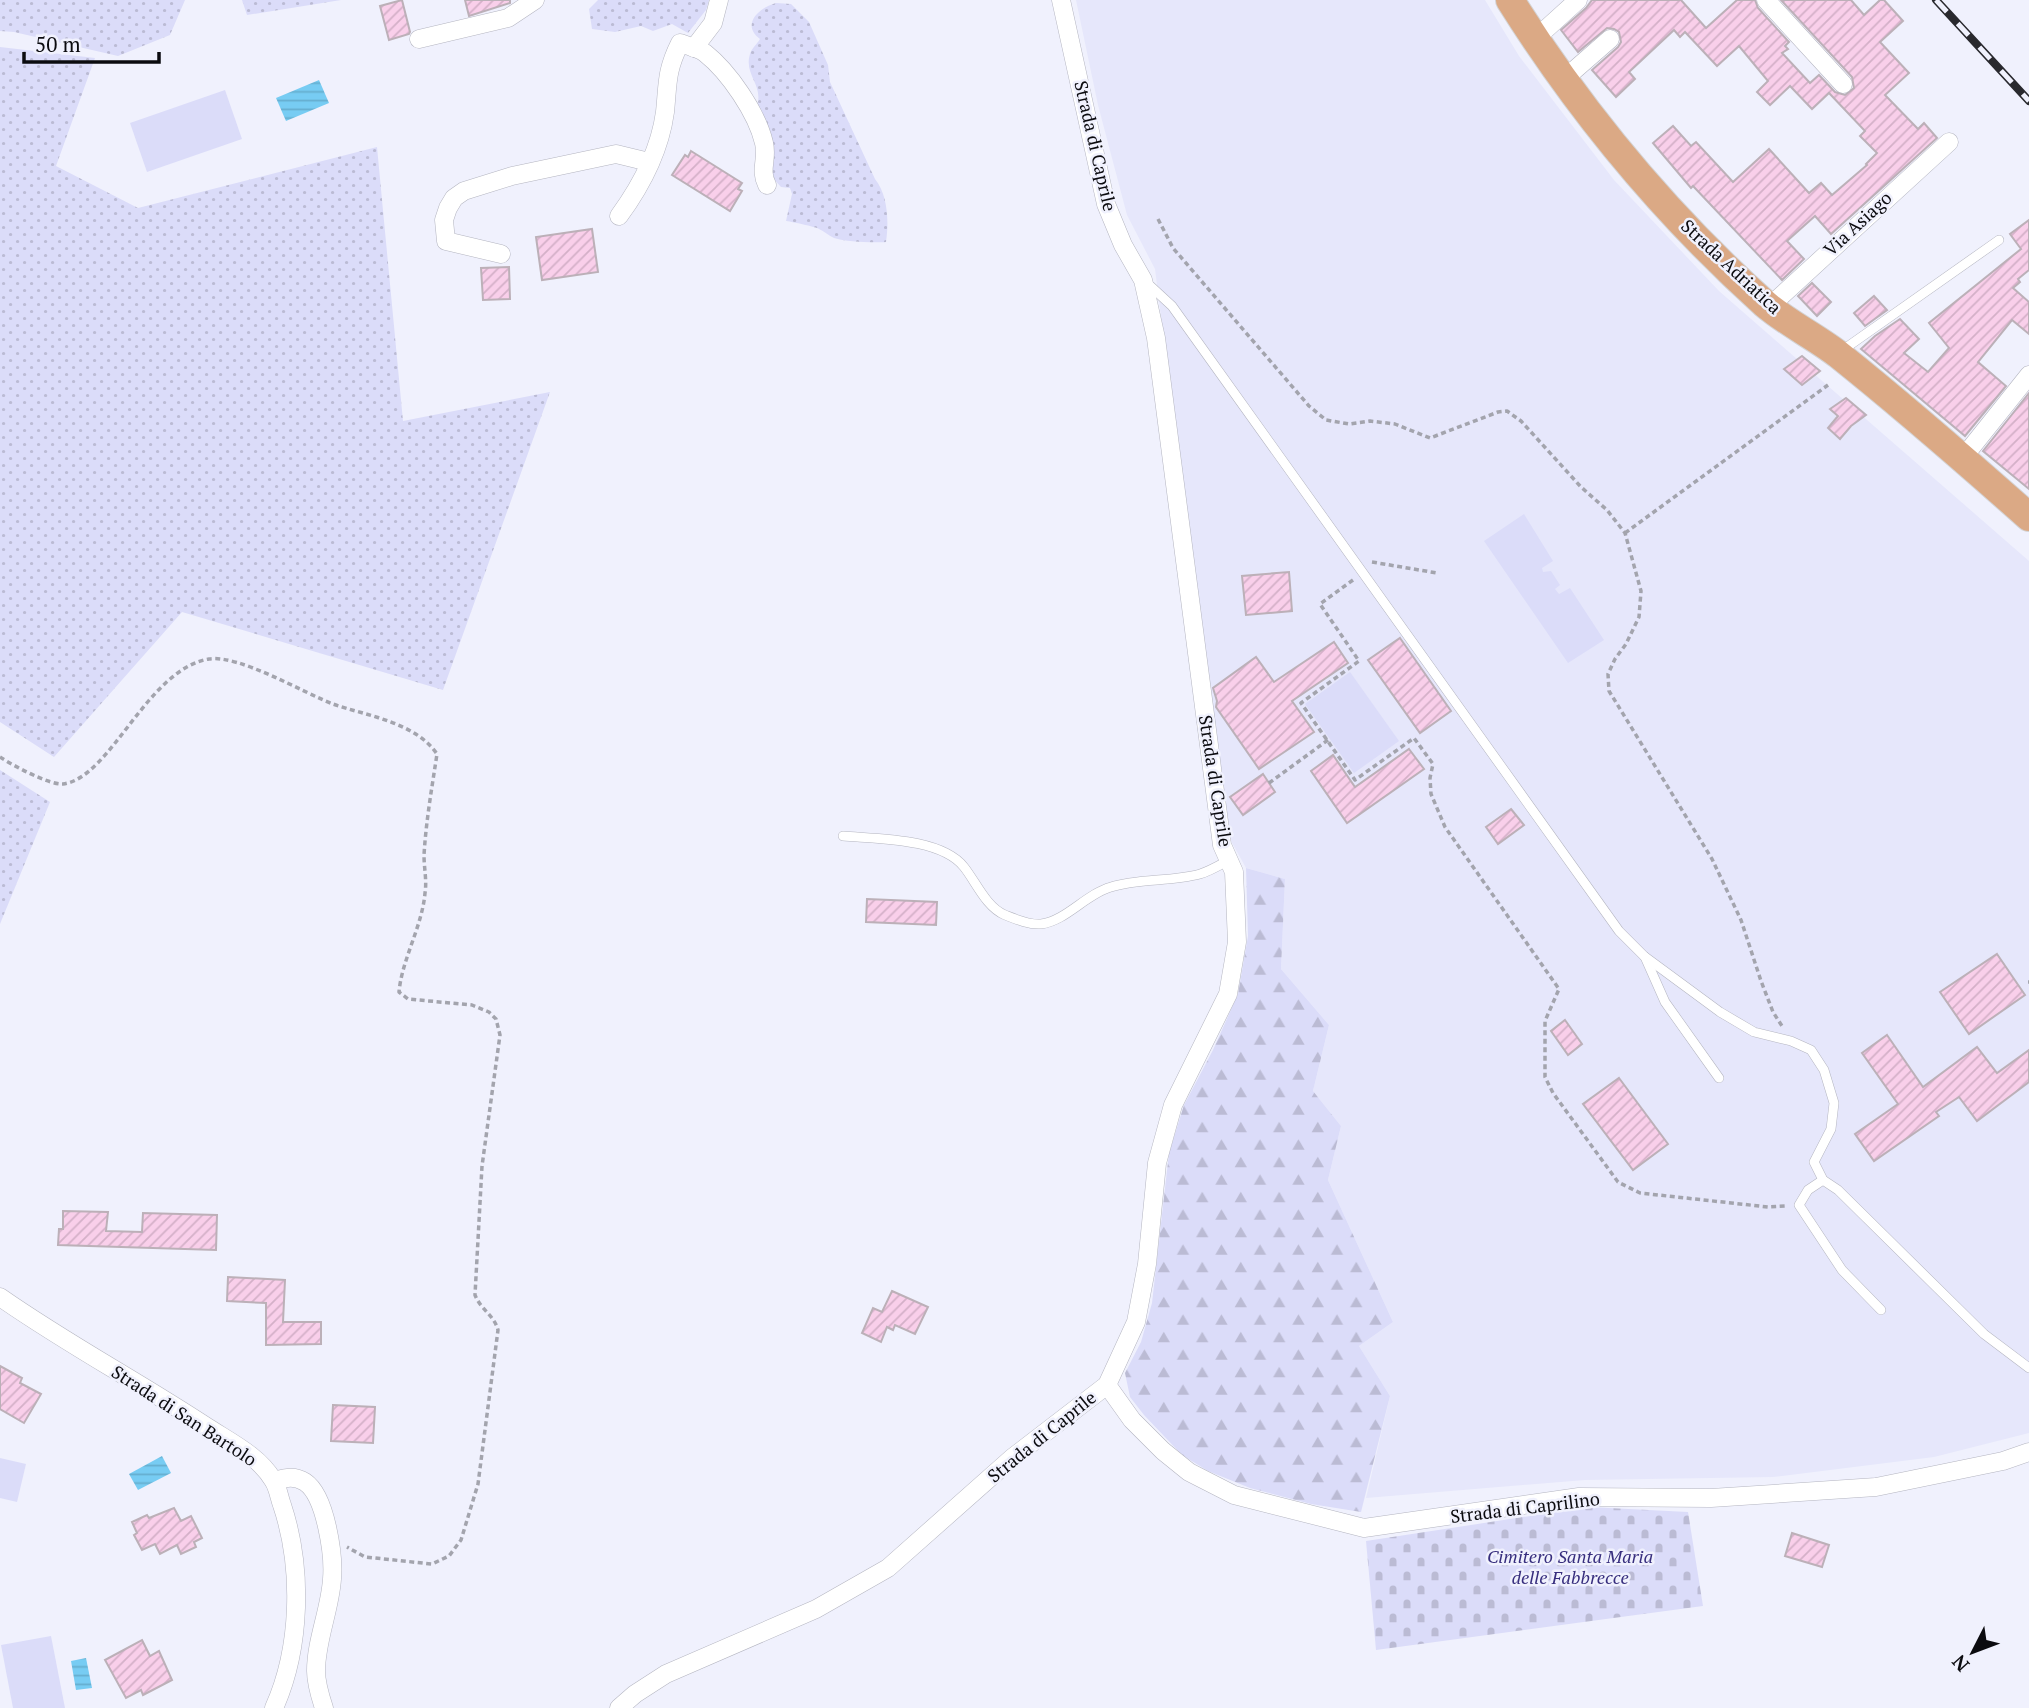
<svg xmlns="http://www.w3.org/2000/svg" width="2029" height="1708" viewBox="0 0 2029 1708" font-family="'PT Serif',serif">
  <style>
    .built { fill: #e6e7fb }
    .grass { fill: url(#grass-dots) }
    .forest { fill: url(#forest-firs) }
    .cemetery { fill: url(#cemetery-stones) }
    .garden { fill: #dbdcf9 }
    .water { fill: url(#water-rules) }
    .building { fill: url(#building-hatch); stroke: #bcb0b8; stroke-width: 2 }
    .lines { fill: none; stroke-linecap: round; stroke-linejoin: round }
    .service-casing { stroke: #b4b5c0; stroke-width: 10 }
    .minor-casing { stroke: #b4b5c0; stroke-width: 19 }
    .primary-casing { stroke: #d3d3d4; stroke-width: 30 }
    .path { stroke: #a3a4ad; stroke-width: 3.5; stroke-dasharray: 5 3.5; stroke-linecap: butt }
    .service { stroke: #fff; stroke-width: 9 }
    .minor { stroke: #fff; stroke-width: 18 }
    .primary { stroke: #dba985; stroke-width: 28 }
    .rail-casing { stroke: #29292e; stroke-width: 8 }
    .rail { stroke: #f0f1fd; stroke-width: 5; stroke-dasharray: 16; stroke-linecap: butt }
    .labels { text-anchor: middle; stroke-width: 5; stroke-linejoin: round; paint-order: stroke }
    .street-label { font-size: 18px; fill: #0b0b0f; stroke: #f0f1fd }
    .park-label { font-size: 18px; font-style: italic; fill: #372e7e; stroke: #f0f1fd }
  </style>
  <defs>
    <pattern id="grass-dots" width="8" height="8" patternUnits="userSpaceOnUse" patternTransform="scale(1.75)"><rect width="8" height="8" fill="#dbdcf9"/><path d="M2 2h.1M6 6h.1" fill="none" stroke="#bbbbd4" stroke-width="1.8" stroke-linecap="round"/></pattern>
    <pattern id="forest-firs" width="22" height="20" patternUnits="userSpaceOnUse" patternTransform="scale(1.75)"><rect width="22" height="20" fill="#dbdcf9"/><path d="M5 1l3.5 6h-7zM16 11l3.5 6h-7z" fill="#bbbbd4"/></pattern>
    <pattern id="cemetery-stones" width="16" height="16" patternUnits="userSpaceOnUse" patternTransform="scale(1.75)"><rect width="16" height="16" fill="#dbdcf9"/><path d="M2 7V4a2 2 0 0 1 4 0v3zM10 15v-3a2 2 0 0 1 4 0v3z" fill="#bbbbd4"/></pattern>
    <pattern id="water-rules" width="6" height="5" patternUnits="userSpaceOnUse" patternTransform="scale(1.75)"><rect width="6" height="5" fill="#77ccf3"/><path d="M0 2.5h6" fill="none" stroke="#66aecf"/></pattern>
    <pattern id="building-hatch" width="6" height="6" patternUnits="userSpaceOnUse" patternTransform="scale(1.75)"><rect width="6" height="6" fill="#f9cfea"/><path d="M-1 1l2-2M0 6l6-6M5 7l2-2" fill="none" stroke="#d4b0c8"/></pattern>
  </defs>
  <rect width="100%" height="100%" fill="#f0f1fd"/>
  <polygon class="built" points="1076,0 1485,0 1519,56 1614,180 1719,291 2029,561 2029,1433 1934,1457 1773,1477 1585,1480 1366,1498 1390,1396 1359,1346 1393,1322 1328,1180 1341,1126 1313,1091 1329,1025 1281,969 1285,879 1246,868 1230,839 1207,685 1155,269 1127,215 1098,105"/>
  <g class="grass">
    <polygon points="0,0 185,0 170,35 118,56 14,32 0,31"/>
    <polygon points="242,0 341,0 247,15"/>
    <polygon points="598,0 709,0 706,10 688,33 672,24 653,31 641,26 615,32 592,29 589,9"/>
    <path d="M776 3 791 4 809 22 828 65 830 82 875 179C888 195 889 222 886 242 873 243 846 242 834 238 829 236 824 231 819 229 817 227 788 221 786 221L792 194 790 188 781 187 771 176 755 111C767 86 743 76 750 54 751 49 757 44 760 39 741 25 758 8 776 3Z"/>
    <polygon points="0,47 95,58 56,166 138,208 377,147 403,421 550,392 443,690 182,612 54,757 0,722"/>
    <polygon points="0,770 50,802 0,924"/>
  </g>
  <polygon class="forest" points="1246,868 1285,879 1281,969 1329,1025 1313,1091 1341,1126 1328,1180 1393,1322 1359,1346 1390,1396 1361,1512 1311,1504 1250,1488 1208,1471 1182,1455 1144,1415 1130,1397 1125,1373 1141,1342 1152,1303 1169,1153 1184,1105 1213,1050 1238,994 1248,936"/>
  <polygon class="cemetery" points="1589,1507 1688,1512 1703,1606 1376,1650 1366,1541"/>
  <g class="garden">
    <polygon points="225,90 242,139 147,172 130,123"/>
    <polygon points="1524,514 1553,561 1542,568 1543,572 1551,571 1560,585 1555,589 1559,594 1570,588 1604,640 1568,663 1484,541"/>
    <polygon points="1350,672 1399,741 1354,773 1305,704"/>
    <polygon points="0,1458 26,1464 17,1502 0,1498"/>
    <polygon points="51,1636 65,1708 13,1708 1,1645"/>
  </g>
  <g class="water">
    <polygon points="319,80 329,103 286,121 276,98"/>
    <polygon points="162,1456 171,1473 138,1490 129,1474"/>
    <polygon points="86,1658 92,1688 76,1690 71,1661"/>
  </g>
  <g class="building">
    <polygon points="402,0 410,32 409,34 389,40 380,6"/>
    <polygon points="465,0 510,0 510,3 469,16"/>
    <polygon points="1592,0 1681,0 1706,28 1737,0 1755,0 1758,8 1789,42 1785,46 1788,49 1782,53 1810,83 1819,75 1835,92 1845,95 1854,88 1852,77 1781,0 1851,0 1864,15 1880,0 1884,0 1903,21 1880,42 1909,73 1885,95 1918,129 1924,123 1937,138 1831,234 1815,216 1787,241 1804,259 1782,280 1693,186 1691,188 1653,143 1673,126 1691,146 1696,142 1733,182 1769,149 1809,193 1821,183 1832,195 1867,165 1866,164 1877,153 1860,136 1865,131 1829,93 1812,109 1790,86 1770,105 1757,92 1768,81 1739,46 1717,66 1685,32 1680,37 1674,30 1629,72 1635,79 1616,97 1592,70 1618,47 1621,42 1619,32 1614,29 1607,28 1578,52 1561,30 1586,8"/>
    <polygon points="691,151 742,183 738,189 742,191 730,211 672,175 685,155 688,157"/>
    <polygon points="2029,220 2029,270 2018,279 2020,282 2013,288 2029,302 2029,334 2012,320 1978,362 2006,386 1965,436 1861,349 1875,336 1900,319 1919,339 1904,353 1928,372 1949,348 1929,323 2021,249 2010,234"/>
    <polygon points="592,229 598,272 542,280 536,237"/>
    <polygon points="509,267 510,299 483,300 481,268"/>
    <polygon points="1812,283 1831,302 1817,316 1798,296"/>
    <polygon points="1874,296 1887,310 1865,326 1854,313"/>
    <polygon points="1802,356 1820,371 1802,385 1784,369"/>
    <polygon points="2029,393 2029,489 1983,451"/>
    <polygon points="1846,398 1866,415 1851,426 1840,439 1828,428 1838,416 1830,409"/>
    <polygon points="1289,572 1292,611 1246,615 1242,576"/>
    <polygon points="1400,638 1451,711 1420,733 1368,660"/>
    <polygon points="1334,642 1348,663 1292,701 1314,732 1259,769 1216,707 1217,701 1213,688 1256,657 1274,682"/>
    <polygon points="1409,749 1424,769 1347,823 1311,771 1333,755 1355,787"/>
    <polygon points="1263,774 1275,792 1243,815 1230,797"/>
    <polygon points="1511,809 1524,825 1498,844 1486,827"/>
    <polygon points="867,899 937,902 936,925 866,922"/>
    <polygon points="1997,954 2025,995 1969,1034 1940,992"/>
    <polygon points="1565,1020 1582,1044 1568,1055 1551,1031"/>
    <polygon points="1887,1035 1923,1087 1977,1047 1997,1073 2029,1050 2029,1082 1977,1121 1959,1097 1936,1112 1939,1116 1874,1161 1855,1134 1898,1104 1862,1053"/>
    <polygon points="1619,1078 1668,1144 1633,1170 1583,1104"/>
    <polygon points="63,1211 108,1212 106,1231 142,1232 143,1213 217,1215 216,1250 58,1245 59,1229 63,1229"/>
    <polygon points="228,1277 285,1280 283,1322 321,1322 321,1344 266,1345 266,1303 227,1301"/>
    <polygon points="892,1291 928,1307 915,1334 895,1325 893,1330 887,1327 881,1342 862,1333 873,1308 882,1312"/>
    <polygon points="0,1366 22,1378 20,1383 41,1394 24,1423 0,1409"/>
    <polygon points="333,1405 375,1407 373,1443 331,1441"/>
    <polygon points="174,1508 181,1521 191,1516 202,1538 194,1542 196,1547 181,1554 177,1545 160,1554 155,1544 142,1550 134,1535 137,1533 132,1522 147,1515 149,1518"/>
    <polygon points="1792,1533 1829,1545 1822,1567 1785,1556"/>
    <polygon points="142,1640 150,1656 159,1651 172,1680 143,1695 141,1690 126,1698 105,1660"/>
  </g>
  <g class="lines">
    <g class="service-casing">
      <g id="service">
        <polyline points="1146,282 1172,306 1619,931 1644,956 1720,1012 1754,1032 1791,1041 1811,1050 1824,1070 1834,1103 1831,1129 1814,1162 1823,1180 1838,1190 1984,1334 2029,1368"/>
        <polyline points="1840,352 1999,240"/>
        <path d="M843 836C877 839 941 838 964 867 976 882 986 907 1005 915 1015 919 1029 925 1041 924 1066 921 1086 894 1111 887 1139 878 1171 882 1200 874 1210 871 1220 865 1229 860"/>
        <polyline points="1645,957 1665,1002 1719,1078"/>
        <polyline points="1823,1180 1808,1190 1799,1205 1842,1270 1881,1310"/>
      </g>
    </g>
    <g class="minor-casing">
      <g id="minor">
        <polyline points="1766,0 1843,84"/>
        <polyline points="419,39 508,18 535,0"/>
        <polyline points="1535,39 1578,0"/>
        <polyline points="694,48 713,23 719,0"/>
        <polyline points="1563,80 1610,39"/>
        <path d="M619 216C641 186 660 149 665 112 668 83 666 71 680 43 688 46 698 48 705 53 729 72 757 113 764 143 768 160 759 169 767 185"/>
        <polyline points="501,254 446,241 444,220 448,208 454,198 464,191 512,176 616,154 649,162"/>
        <polyline points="1769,307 1949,142"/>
        <polyline points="1962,459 2029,375"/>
        <path d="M0 1297C67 1344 139 1382 207 1427 230 1442 259 1456 273 1480 278 1487 279 1497 282 1505 303 1568 301 1648 274 1708"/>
        <polyline points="1107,1385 1132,1420 1163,1451 1189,1472 1234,1495 1364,1528 1579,1497 1711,1498 1876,1487 2003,1461 2029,1452"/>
        <path d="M274 1481C285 1478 294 1475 305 1482 326 1496 334 1556 332 1579 330 1610 316 1640 316 1671 316 1683 320 1696 324 1708"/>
        <polyline points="619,1708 635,1694 666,1674 816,1609 888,1568 1012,1458 1107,1385 1136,1322 1147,1264 1157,1163 1173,1105 1228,994 1237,942 1234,872 1222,845 1156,338 1143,280 1123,245 1106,204 1061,0"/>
      </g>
    </g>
    <g class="primary-casing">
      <path id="primary" d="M1510 0C1581 113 1666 215 1765 304 1787 323 1816 337 1839 355 1904 407 1967 462 2029 517"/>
    </g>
    <g class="path">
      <polyline points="1158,219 1173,248 1309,406 1326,420 1349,424 1370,421 1395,424 1430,438 1498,412 1507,411 1521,421 1581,487 1607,510 1625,533 1641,591 1639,617 1626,644 1615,659 1608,674 1609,691 1712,859 1741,920 1761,981 1773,1012 1782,1026"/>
      <polyline points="1625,533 1828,385"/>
      <polyline points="1372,562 1437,573"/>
      <polyline points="1353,580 1320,604 1359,661 1301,703 1355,780 1414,738 1433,764 1430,778 1431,794 1445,827 1559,989 1545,1021 1545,1077 1553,1093 1618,1182 1640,1193 1768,1207 1786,1206"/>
      <path d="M0 757C12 765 49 785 63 784 111 778 147 669 209 659 238 654 304 693 333 704 367 716 415 722 437 754 432 787 426 821 424 855 424 868 427 881 425 893 422 927 402 959 399 992L408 999 472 1005 489 1012 496 1019 500 1035 482 1166 475 1295C481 1310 494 1315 498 1330L478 1484 461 1540 449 1556 432 1564 365 1557 347 1547"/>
      <polyline points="1269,783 1328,740"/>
      <polyline points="2028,982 2029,982"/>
    </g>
    <use href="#service" class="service"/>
    <use href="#minor" class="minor"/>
    <use href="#primary" class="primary"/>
    <g class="rail-casing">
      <polyline id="rail" points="1936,0 2029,101"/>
    </g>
    <use href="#rail" class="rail"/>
  </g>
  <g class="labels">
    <g class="street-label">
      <text transform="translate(1095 146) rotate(77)" y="6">Strada di Caprile</text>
      <text transform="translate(1858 224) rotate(-43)" y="6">Via Asiago</text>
      <text transform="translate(1731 267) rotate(43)" y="6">Strada Adriatica</text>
      <text transform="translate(1215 781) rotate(81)" y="6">Strada di Caprile</text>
      <text transform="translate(184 1416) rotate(33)" y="6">Strada di San Bartolo</text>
      <text transform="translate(1042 1437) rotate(-39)" y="6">Strada di Caprile</text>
      <text transform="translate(1525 1508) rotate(-7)" y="6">Strada di Caprilino</text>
    </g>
    <g class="park-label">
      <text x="1570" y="1563">Cimitero Santa Maria<tspan x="1570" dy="21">delle Fabbrecce</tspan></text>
    </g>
  </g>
  <g transform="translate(1973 1652) rotate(228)" stroke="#f0f1fd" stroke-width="5" paint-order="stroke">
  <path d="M0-5L12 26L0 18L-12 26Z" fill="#0b0b0f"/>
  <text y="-10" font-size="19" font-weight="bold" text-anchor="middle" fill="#0b0b0f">N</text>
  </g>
  <path d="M24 52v10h135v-10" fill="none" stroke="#0b0b0f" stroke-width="3.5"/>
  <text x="35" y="52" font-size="21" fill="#0b0b0f" stroke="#f0f1fd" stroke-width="5" paint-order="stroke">50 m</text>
</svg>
